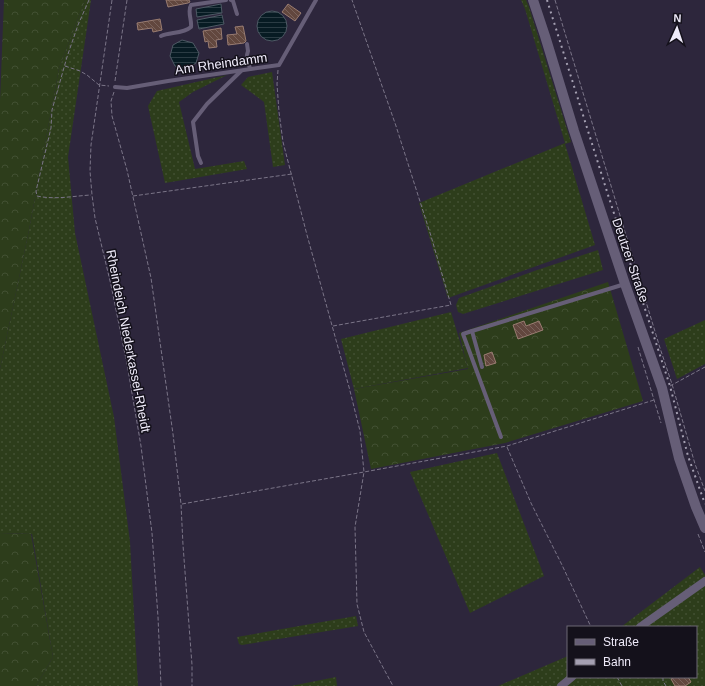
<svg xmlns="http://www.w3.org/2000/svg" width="705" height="686" viewBox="0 0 705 686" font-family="Helvetica,sans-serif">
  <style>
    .grass { fill: url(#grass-dots) }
    .forest { fill: url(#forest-crowns) }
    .water { fill: url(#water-rules); stroke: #4d5964 }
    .building { fill: url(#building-back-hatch); stroke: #997c71 }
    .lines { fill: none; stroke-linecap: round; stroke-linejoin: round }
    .path { stroke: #7b7588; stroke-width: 1; stroke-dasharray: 4 2; stroke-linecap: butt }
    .service { stroke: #665e77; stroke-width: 4 }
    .minor { stroke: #665e77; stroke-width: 8 }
    .tertiary { stroke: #665e77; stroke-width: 10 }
    .rail { stroke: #a5a0b2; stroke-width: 2; stroke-dasharray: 2 4; stroke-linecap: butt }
    .labels { text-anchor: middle; stroke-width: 3; stroke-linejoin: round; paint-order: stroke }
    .street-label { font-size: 13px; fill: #efebfa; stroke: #14111b }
  </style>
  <defs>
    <pattern id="grass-dots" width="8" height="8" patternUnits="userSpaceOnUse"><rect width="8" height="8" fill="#2d3d1b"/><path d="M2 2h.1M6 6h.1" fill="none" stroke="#425032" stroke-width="1.8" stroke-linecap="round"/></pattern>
    <pattern id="forest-crowns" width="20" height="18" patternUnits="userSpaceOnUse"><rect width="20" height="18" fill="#2d3d1b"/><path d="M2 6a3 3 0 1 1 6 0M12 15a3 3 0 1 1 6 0" fill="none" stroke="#425032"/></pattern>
    <pattern id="water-rules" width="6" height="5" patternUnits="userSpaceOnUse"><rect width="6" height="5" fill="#071b23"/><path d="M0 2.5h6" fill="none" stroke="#2b3c44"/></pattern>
    <pattern id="building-back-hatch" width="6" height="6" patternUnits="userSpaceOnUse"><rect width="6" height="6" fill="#62473e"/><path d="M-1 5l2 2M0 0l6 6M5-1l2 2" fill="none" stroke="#79625b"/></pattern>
  </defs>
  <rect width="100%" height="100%" fill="#2d263c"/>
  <g class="grass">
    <polygon points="85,0 91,0 68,157 75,233 114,417 130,542 138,686 36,686 53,657 32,534 0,533 0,369 29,230 59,68"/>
    <polygon points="521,0 526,0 529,7 571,142 565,144 595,245 448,298 419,203 565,143 525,9"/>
    <polygon points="272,72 285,165 273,167 264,102 241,85 248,77"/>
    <polygon points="227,75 193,92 179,102 195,169 244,161 247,169 165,183 148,106 157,91"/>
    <polygon points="598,250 603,270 463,314 458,312 456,305 459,298 537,270"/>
    <polygon points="451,312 468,368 354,389 341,339"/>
    <polygon points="705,320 705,364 677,379 664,339"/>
    <polygon points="497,453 544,576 470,613 410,472"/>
    <polygon points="700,567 705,575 705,686 498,686 568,656 568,677 696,677 696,627 621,627"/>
    <polygon points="356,616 358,626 242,645 239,644 237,637"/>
    <polygon points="336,677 337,686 291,686"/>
  </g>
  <g class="forest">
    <polygon points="4,0 85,0 59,68 29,230 0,369 0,101"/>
    <polygon points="608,282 643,401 505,443 371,469 354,389 468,369 459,333"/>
    <polygon points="0,533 31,534 53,657 36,686 0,686"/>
  </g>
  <g class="water">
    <polygon points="221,4 222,13 197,17 196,9"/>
    <circle cx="272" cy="26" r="15"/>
    <polygon points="222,15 224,24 199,29 197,20"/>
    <polygon points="182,40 193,43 199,53 196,63 186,69 175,66 170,56 173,45"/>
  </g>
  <g class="building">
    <polygon points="166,0 189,0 190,2 188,3 168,7"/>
    <polygon points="288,4 301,13 295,21 282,12"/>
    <polygon points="160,19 162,30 153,32 152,28 138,30 137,23"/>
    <polygon points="243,26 246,41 244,43 228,45 227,35 237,34 235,27"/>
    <polygon points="221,28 222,39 216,40 217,47 209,48 208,41 205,42 203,31"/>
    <polygon points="524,321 526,326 539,321 543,330 518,339 513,325"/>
    <polygon points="492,352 496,363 486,366 484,355"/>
    <polygon points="675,677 688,677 691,682 685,686 675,686 671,679"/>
  </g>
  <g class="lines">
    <g class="path">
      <path d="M89 0 78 25 67 57 52 110 51 128 36 191 37 196C55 200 73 196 91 195"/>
      <polyline points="112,0 91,145 90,171 92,195 95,218 111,285 127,364 141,446 152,533 158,617 161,686"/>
      <polyline points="555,0 660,348 672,384 695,464 705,491"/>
      <polyline points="65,66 80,71 87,75 99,85 109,86"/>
      <polyline points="278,70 277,84 279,112 283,142 307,235 349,387 360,431 364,472 355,527 357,604 364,632 393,686"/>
      <polyline points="115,81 116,74 127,0"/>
      <polyline points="114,92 111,101 112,116 127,170 151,278 173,434 181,504 183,545 192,665 192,686"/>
      <polyline points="133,196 292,174"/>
      <polyline points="333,326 451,305 431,236 396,126 352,0"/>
      <polyline points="638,347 661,423"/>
      <polyline points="670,386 705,367"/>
      <polyline points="507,447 531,503 562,565 591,627"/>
      <polyline points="182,504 364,472 507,446 654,400"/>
      <polyline points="698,534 705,552"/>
      <polyline points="617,677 622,686"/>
      <polyline points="663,677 663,681 666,686"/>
    </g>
    <g class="service">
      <polyline points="231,0 233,1 237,14"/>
      <path d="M161 36C170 32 183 34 191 27 192 20 187 11 191 5L226 0"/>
      <polyline points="247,44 248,51 247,55 250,69"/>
      <polyline points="115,87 127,88 168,81 279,65 316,0"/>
      <polyline points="201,163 198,156 193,122 207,104 241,71"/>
      <polyline points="472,331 463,334 501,437"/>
      <polyline points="482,367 472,331 625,284"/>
    </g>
    <g class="minor">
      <polyline points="640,627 705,581"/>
      <polyline points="561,686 572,677"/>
    </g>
    <polyline class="tertiary" points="533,0 545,36 574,131 625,284 662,388 679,458 696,507 705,528"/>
    <polyline class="rail" points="547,0 609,198 670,386 688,456 705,504"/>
  </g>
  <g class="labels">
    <g class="street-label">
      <text transform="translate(221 63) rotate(-8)" y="5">Am Rheindamm</text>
      <text transform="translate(631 260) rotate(71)" y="5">Deutzer Straße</text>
      <text transform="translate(129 341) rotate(79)" y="5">Rheindeich Niederkassel-Rheidt</text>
    </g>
  </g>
  <rect x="567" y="626" width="130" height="52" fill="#14111b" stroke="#6c6874"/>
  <rect x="575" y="639" width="20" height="6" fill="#665e77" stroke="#6c6874"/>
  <text x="603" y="646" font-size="12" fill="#efebfa">Straße</text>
  <rect x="575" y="659" width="20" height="6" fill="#a5a0b2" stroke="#6c6874"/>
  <text x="603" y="666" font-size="12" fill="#efebfa">Bahn</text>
  <g transform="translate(677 28) rotate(3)" stroke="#14111b" stroke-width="3" paint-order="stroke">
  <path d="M0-3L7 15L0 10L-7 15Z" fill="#efebfa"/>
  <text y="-6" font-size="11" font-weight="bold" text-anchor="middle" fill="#efebfa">N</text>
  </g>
</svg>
